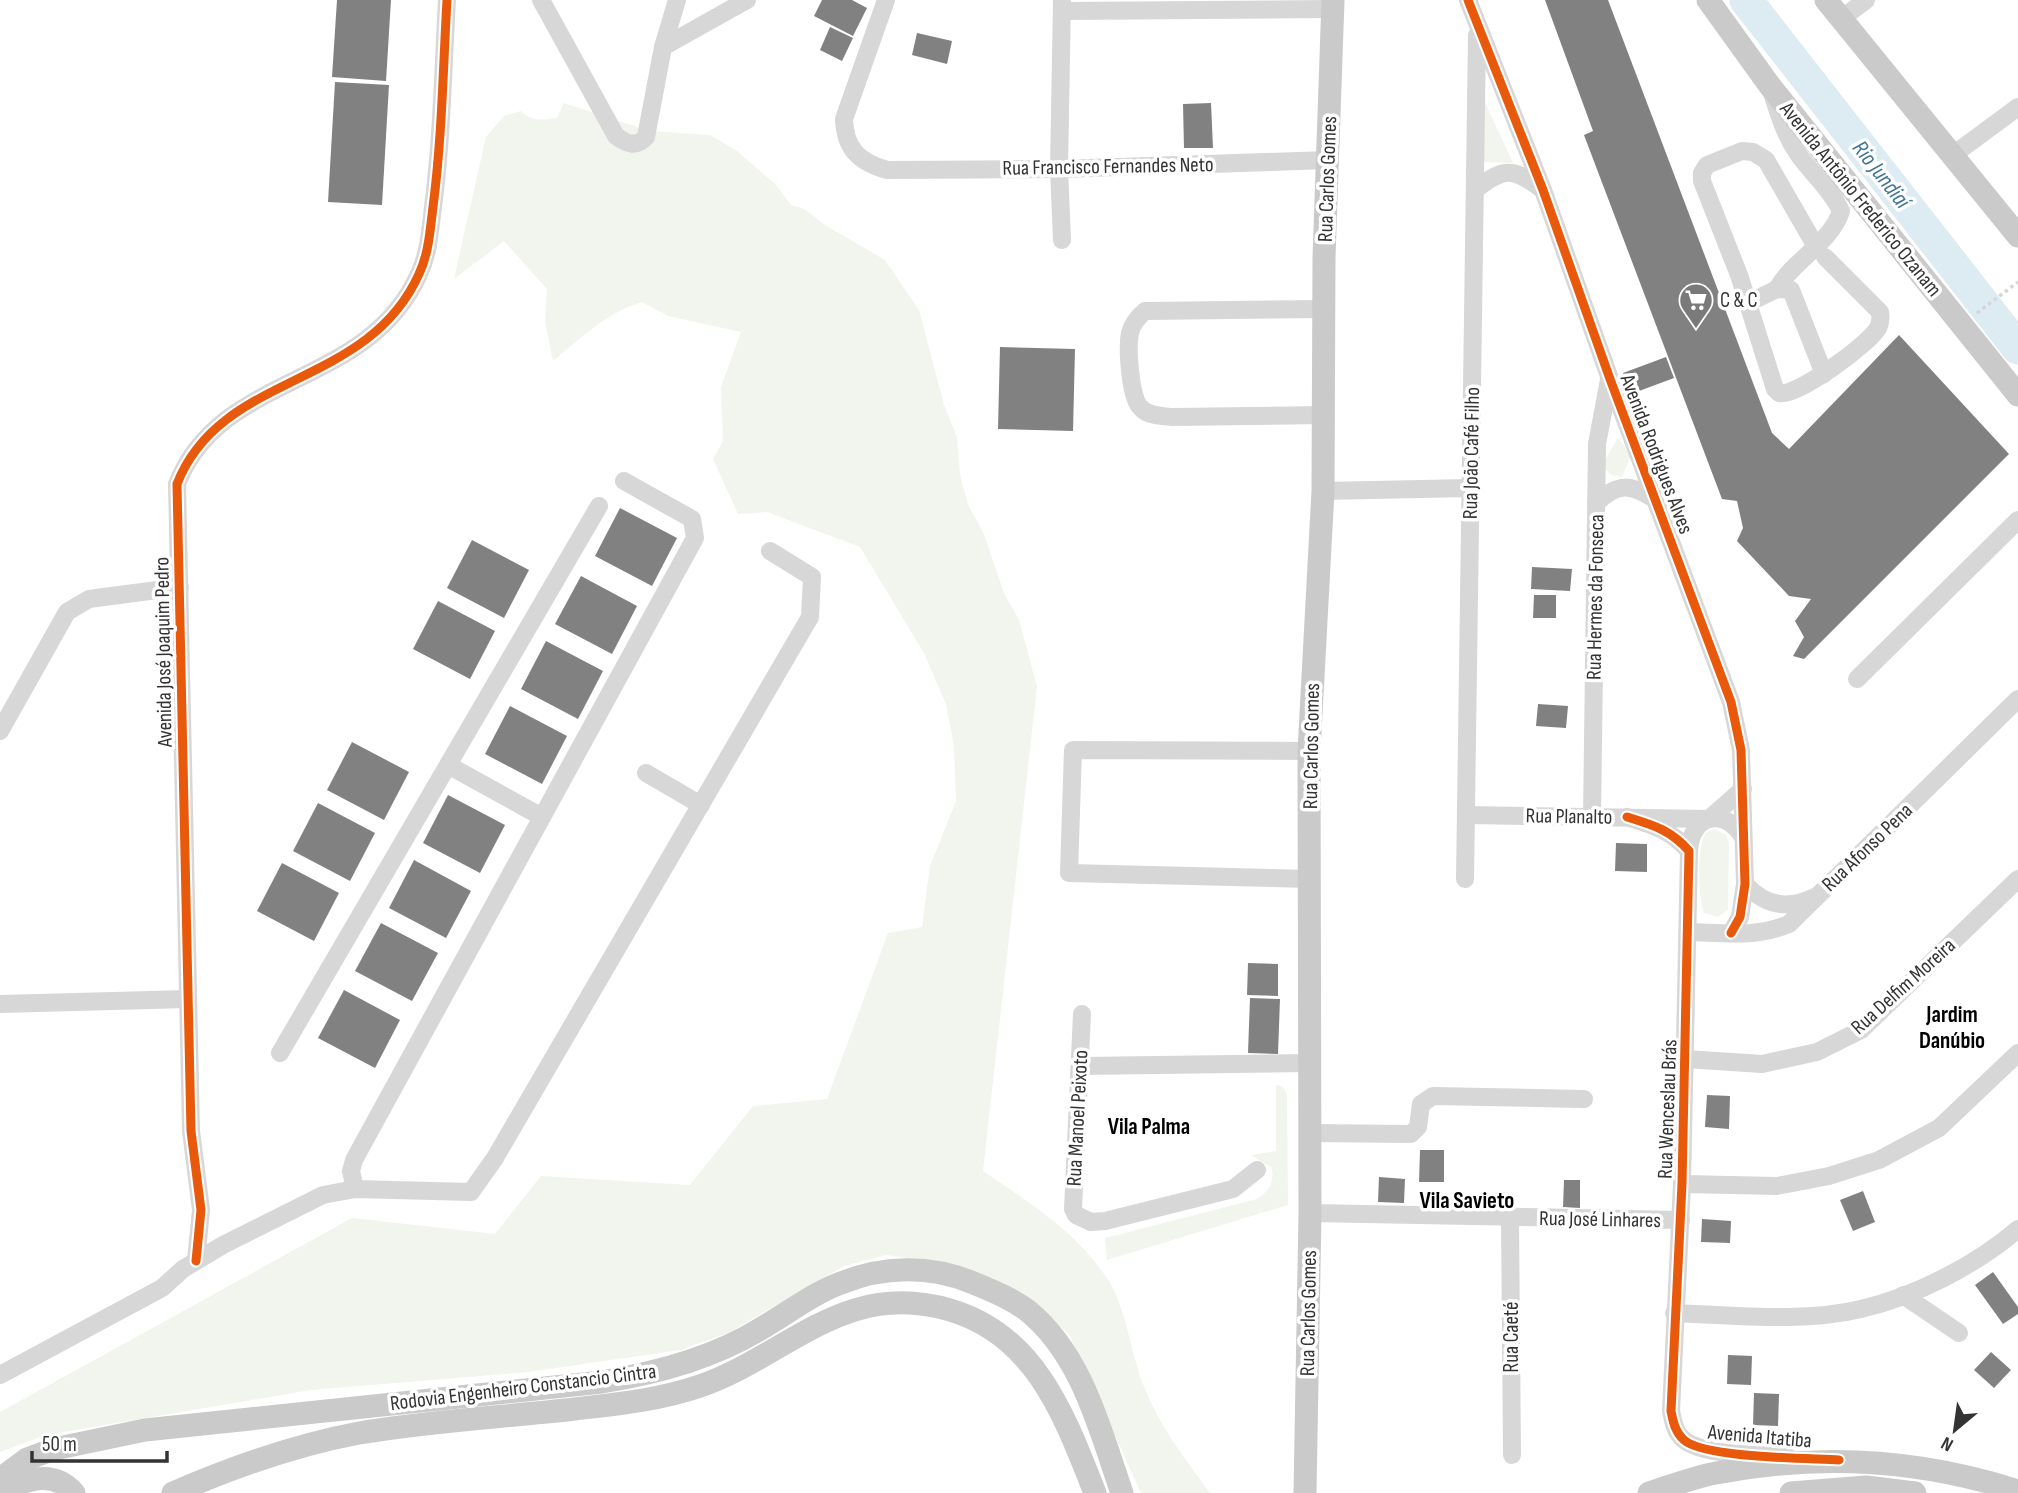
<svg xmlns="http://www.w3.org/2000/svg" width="2018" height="1493" viewBox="0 0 2018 1493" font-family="'Sofia Sans Condensed',sans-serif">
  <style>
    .green { fill: #f1f5ed }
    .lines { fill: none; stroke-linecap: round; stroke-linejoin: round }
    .river { stroke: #ddebf3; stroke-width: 33 }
    .building { fill: #818181 }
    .path { stroke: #d6d6d6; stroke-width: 3.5; stroke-dasharray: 3.5 3.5; stroke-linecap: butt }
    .minor { stroke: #d7d7d7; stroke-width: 18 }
    .major { stroke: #cacaca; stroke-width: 23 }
    .cycleway-casing { stroke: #fff; stroke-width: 13 }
    .cycleway { stroke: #e8590c; stroke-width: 9 }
    .labels { text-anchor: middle; stroke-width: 7; stroke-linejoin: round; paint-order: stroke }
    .street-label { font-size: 21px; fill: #333; stroke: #fff }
    .poi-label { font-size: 21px; fill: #333; stroke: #fff; text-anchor: start }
    .water-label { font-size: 23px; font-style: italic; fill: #3f7597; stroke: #fff }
    .neighbourhood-label { font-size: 23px; font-weight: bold; fill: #000; stroke: #fff }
  </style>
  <rect width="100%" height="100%" fill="#fff"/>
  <g class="green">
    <polygon points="1482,96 1513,163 1482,162"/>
    <path d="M564 103 650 131 710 135 737 151 775 184 791 205 804 209 825 225 885 260 919 310 944 405 957 437 960 475 968 505 983 532 1004 593 1019 620 1037 686 983 1171C1031 1204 1078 1232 1110 1283 1126 1309 1132 1359 1145 1389 1160 1427 1186 1460 1210 1493H1141L1069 1334 1033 1303 994 1279 945 1263 886 1255 844 1266 728 1333 680 1350 528 1372 311 1390 46 1435 0 1452V1412L352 1218 495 1234 541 1176 690 1185 753 1106 827 1099 888 933 922 927 930 866 956 801 954 747 946 704 924 653 860 547 767 512 738 514 713 459 723 441 721 387 741 332 668 316 642 302C606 313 582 337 553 361L545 322 547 289 504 241 454 279 486 137 504 116 521 111C531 122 544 120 557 118Z"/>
    <polygon points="1618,438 1631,455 1622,477 1611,475 1602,465"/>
    <path d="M1714 829 1726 835 1729 843 1728 909 1718 917 1704 913C1698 898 1696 843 1707 832Z"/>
    <path d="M1276 1085 1282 1086 1287 1094 1288 1205 1107 1260 1105 1238 1257 1199C1270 1190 1274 1183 1272 1168L1251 1155 1276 1151Z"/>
  </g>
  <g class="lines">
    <polyline class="river" points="1746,0 2018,348"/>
  </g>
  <g class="building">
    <polygon points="337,0 391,0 386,81 332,77"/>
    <polygon points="822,0 852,0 867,8 853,36 814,16"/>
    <polygon points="1545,0 1608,0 1772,433 1789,449 1899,335 2009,454 1804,659 1793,656 1804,637 1795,621 1811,599 1789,596 1737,541 1743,528 1737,501 1722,499 1584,135 1593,131"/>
    <polygon points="830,27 853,38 842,61 820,50"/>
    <polygon points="917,33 952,41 947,64 912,55"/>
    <polygon points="335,82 389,85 382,205 328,202"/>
    <polygon points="1211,103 1213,148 1184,148 1183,104"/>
    <polygon points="1000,347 1075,349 1073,431 998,429"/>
    <polygon points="1666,357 1674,378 1631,394 1623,373"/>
    <polygon points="620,508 677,538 652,586 595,556"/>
    <polygon points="472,540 529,570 504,618 447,588"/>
    <polygon points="1532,567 1572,569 1570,591 1531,589"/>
    <polygon points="581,576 637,606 612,654 555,624"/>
    <polygon points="1534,595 1556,595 1556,618 1533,618"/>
    <polygon points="438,601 495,631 470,679 413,649"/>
    <polygon points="546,641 603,671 578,719 521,689"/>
    <polygon points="1538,704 1568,706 1566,728 1536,726"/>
    <polygon points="510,706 567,736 542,784 485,754"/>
    <polygon points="352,742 409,772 384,820 327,790"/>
    <polygon points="448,795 505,825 480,873 423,843"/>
    <polygon points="318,803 375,833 350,881 293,851"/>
    <polygon points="1616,843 1647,844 1647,872 1615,871"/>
    <polygon points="414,860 471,891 446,938 389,908"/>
    <polygon points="282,863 339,893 314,941 257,911"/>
    <polygon points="381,923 438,953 412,1001 355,971"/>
    <polygon points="1248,963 1278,964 1278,996 1247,995"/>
    <polygon points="344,990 400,1020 375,1068 318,1038"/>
    <polygon points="1250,998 1280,999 1278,1054 1248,1053"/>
    <polygon points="1707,1095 1730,1096 1729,1129 1705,1127"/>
    <polygon points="1420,1150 1444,1150 1444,1182 1419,1182"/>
    <polygon points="1379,1177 1405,1179 1404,1203 1378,1202"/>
    <polygon points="1564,1180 1580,1180 1580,1208 1563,1207"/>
    <polygon points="1863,1191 1875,1222 1853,1231 1840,1200"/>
    <polygon points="1702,1219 1731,1221 1730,1243 1701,1242"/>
    <polygon points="1993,1272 2018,1307 2018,1314 2003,1324 1975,1285"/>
    <polygon points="1991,1352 2011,1370 1994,1388 1974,1370"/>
    <polygon points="1728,1355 1752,1356 1751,1385 1727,1384"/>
    <polygon points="1754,1393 1779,1394 1778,1426 1753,1425"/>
  </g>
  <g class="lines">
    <polyline class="path" points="1977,313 2018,282"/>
    <g class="minor">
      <path d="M541 0 616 136C627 144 636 148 646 137L663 47 677 0"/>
      <path d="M886 0 844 119C845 149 859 162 887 170L1059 169 1328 160"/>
      <polyline points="1468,0 1543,190 1610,379 1731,702 1741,750 1745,884 1740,917 1731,933"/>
      <polyline points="1063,11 1332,9"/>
      <polyline points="1841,19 1866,0"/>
      <polyline points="663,47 747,0"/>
      <path d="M1772 93C1779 115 1785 135 1798 154 1812 174 1831 189 1841 211 1831 243 1793 260 1777 289"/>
      <polyline points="1953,155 2018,107"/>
      <path d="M1475 190C1504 167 1513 167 1543 190"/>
      <polyline points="1062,240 1059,169 1062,0"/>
      <path d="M1815 245 1766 160 1753 152 1742 151 1707 165 1702 173V181L1739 275 1775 389 1779 393C1797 397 1869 344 1878 328 1881 322 1881 318 1880 312L1825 257"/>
      <polyline points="1748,303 1777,289 1791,290 1824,374"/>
      <path d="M1323 415 1172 417C1162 416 1148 416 1141 408 1130 399 1127 348 1130 333 1132 324 1138 317 1145 311L1323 309"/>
      <polyline points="1323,491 1470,488"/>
      <path d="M1596 503C1619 482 1630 484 1656 500"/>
      <polyline points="1857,679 2018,520"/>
      <polyline points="0,731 67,612 89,599 180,587"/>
      <polyline points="1309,751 1073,750 1069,873 1311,879"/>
      <polyline points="448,765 542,817"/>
      <polyline points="646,773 701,805"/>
      <polyline points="1467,815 1709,819 1743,789"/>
      <polyline points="1592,816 1597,444 1609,380"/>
      <path d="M1627 817C1653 825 1671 830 1689 851L1682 1184 1671 1411C1673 1420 1674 1429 1680 1436 1697 1457 1761 1454 1787 1456"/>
      <path d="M1689 851C1691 815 1724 806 1743 837"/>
      <polyline points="1465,879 1477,35"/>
      <path d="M1745 884C1766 907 1789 910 1817 896"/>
      <path d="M1689 932C1724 933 1756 938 1789 924L2018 699"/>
      <polyline points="0,1004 188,999"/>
      <polyline points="1082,1014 1073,1209 1076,1215 1091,1222 1105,1221 1233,1189 1257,1170"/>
      <polyline points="280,1053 599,506"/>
      <polyline points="1686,1059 1762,1064 1817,1052 1861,1030 2018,879"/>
      <polyline points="1080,1066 1311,1063"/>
      <polyline points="1310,1133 1411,1134 1418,1127 1421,1104 1433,1096 1584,1099"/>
      <polyline points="1682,1184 1777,1186 1829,1176 1879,1160 1939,1128 2018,1053"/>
      <polyline points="355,1189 351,1171 354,1160 695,538 692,519 624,481"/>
      <polyline points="1310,1213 1681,1220"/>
      <polyline points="1510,1218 1512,1455"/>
      <path d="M196 1261 201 1210 191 1131 177 484C221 371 367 390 419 274 429 253 430 230 433 207 442 138 443 69 447 0"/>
      <polyline points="1903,1295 1959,1333"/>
      <path d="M1674 1313C1734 1315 1803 1323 1861 1309 1916 1296 1976 1265 2018 1229"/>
      <polyline points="0,1375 162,1288 183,1269 223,1245 323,1195 355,1189 471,1192 495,1158 810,617 812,577 770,551"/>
    </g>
    <g class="major">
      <polyline points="1708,0 1770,86 2018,395"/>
      <polyline points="1826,0 2018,236"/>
      <path d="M0 1479 27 1459 54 1449 145 1430 602 1382C661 1372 717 1357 767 1325 792 1310 814 1293 841 1283 883 1266 929 1265 971 1282 990 1290 1011 1298 1028 1311 1082 1355 1100 1430 1122 1493"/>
      <path d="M0 1493C25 1479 53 1469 74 1493"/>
      <path d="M173 1493C233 1467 295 1445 359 1433 430 1421 504 1417 575 1409 618 1404 659 1400 700 1386 789 1355 844 1279 950 1310 1036 1335 1065 1417 1095 1493"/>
      <polyline points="1305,1493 1310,1213 1309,751 1323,491 1324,258 1333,0"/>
      <path d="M1649 1493C1671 1486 1694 1477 1716 1473 1819 1453 1919 1459 2018 1491"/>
      <polyline points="1791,1493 1866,1487 1915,1493"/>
    </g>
    <g class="cycleway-casing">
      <g id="cycleway">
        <polyline points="1468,0 1543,190 1610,379 1731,702 1741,750 1745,884 1740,917 1731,933"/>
        <path d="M1627 817C1653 825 1671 830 1689 851L1682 1184 1671 1411C1673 1421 1675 1432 1684 1440 1704 1458 1807 1458 1839 1460"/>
        <path d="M196 1261 201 1210 191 1131 177 484C221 371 367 390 419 274 429 253 430 230 433 207 442 138 443 69 447 0"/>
      </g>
    </g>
    <use href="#cycleway" class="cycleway"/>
  </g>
  <defs>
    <g id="supermarket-pin" transform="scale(1.75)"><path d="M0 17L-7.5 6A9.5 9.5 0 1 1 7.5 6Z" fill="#7a7a7a" stroke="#fff"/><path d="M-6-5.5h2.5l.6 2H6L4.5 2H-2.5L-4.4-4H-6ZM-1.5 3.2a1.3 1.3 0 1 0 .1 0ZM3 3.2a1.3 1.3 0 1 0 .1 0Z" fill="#fff"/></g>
  </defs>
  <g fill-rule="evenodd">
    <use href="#supermarket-pin" x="1696" y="300"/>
  </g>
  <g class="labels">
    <g class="street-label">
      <text transform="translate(1108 166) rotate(-1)" y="7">Rua Francisco Fernandes Neto</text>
      <text transform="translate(1327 179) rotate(-88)" y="7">Rua Carlos Gomes</text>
      <text transform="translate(1861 199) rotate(51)" y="7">Avenida Antônio Frederico Ozanam</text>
      <text transform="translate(1471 453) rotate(-89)" y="7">Rua João Café Filho</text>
      <text transform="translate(1657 454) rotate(69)" y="7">Avenida Rodrigues Alves</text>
      <text transform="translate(1595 597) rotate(-89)" y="7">Rua Hermes da Fonseca</text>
      <text transform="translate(163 652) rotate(-91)" y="7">Avenida José Joaquim Pedro</text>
      <text transform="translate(1311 746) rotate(-89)" y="7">Rua Carlos Gomes</text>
      <text transform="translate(1569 816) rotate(1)" y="7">Rua Planalto</text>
      <text transform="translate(1867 847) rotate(-44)" y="7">Rua Afonso Pena</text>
      <text transform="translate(1903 986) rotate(-42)" y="7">Rua Delfim Moreira</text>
      <text transform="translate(1667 1109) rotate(-88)" y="7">Rua Wenceslau Brás</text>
      <text transform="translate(1077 1118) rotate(-87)" y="7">Rua Manoel Peixoto</text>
      <text transform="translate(1600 1219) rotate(1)" y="7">Rua José Linhares</text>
      <text transform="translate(1308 1313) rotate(-89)" y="7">Rua Carlos Gomes</text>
      <text transform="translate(1511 1337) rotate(-90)" y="7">Rua Caeté</text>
      <text transform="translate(523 1387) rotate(-7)" y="7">Rodovia Engenheiro Constancio Cintra</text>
      <text transform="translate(1760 1436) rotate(5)" y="7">Avenida Itatiba</text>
    </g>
    <g class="poi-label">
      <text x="1720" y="307">C &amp; C</text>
    </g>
    <g class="water-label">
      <text transform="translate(1882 174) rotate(52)" y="8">Rio Jundiaí</text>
    </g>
    <g class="neighbourhood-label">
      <text x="1952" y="1022">Jardim<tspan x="1952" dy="26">Danúbio</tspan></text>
      <text x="1149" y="1134">Vila Palma</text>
      <text x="1467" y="1208">Vila Savieto</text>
    </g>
  </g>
  <g transform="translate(1955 1430) rotate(209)" stroke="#ffffff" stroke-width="5" paint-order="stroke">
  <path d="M0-5L12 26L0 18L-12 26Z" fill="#333333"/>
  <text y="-10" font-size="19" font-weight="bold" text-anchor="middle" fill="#333333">N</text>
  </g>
  <path d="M32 1451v10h135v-10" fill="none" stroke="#333333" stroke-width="3.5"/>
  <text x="42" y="1451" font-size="21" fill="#333333" stroke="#ffffff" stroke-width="5" paint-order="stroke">50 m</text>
</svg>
